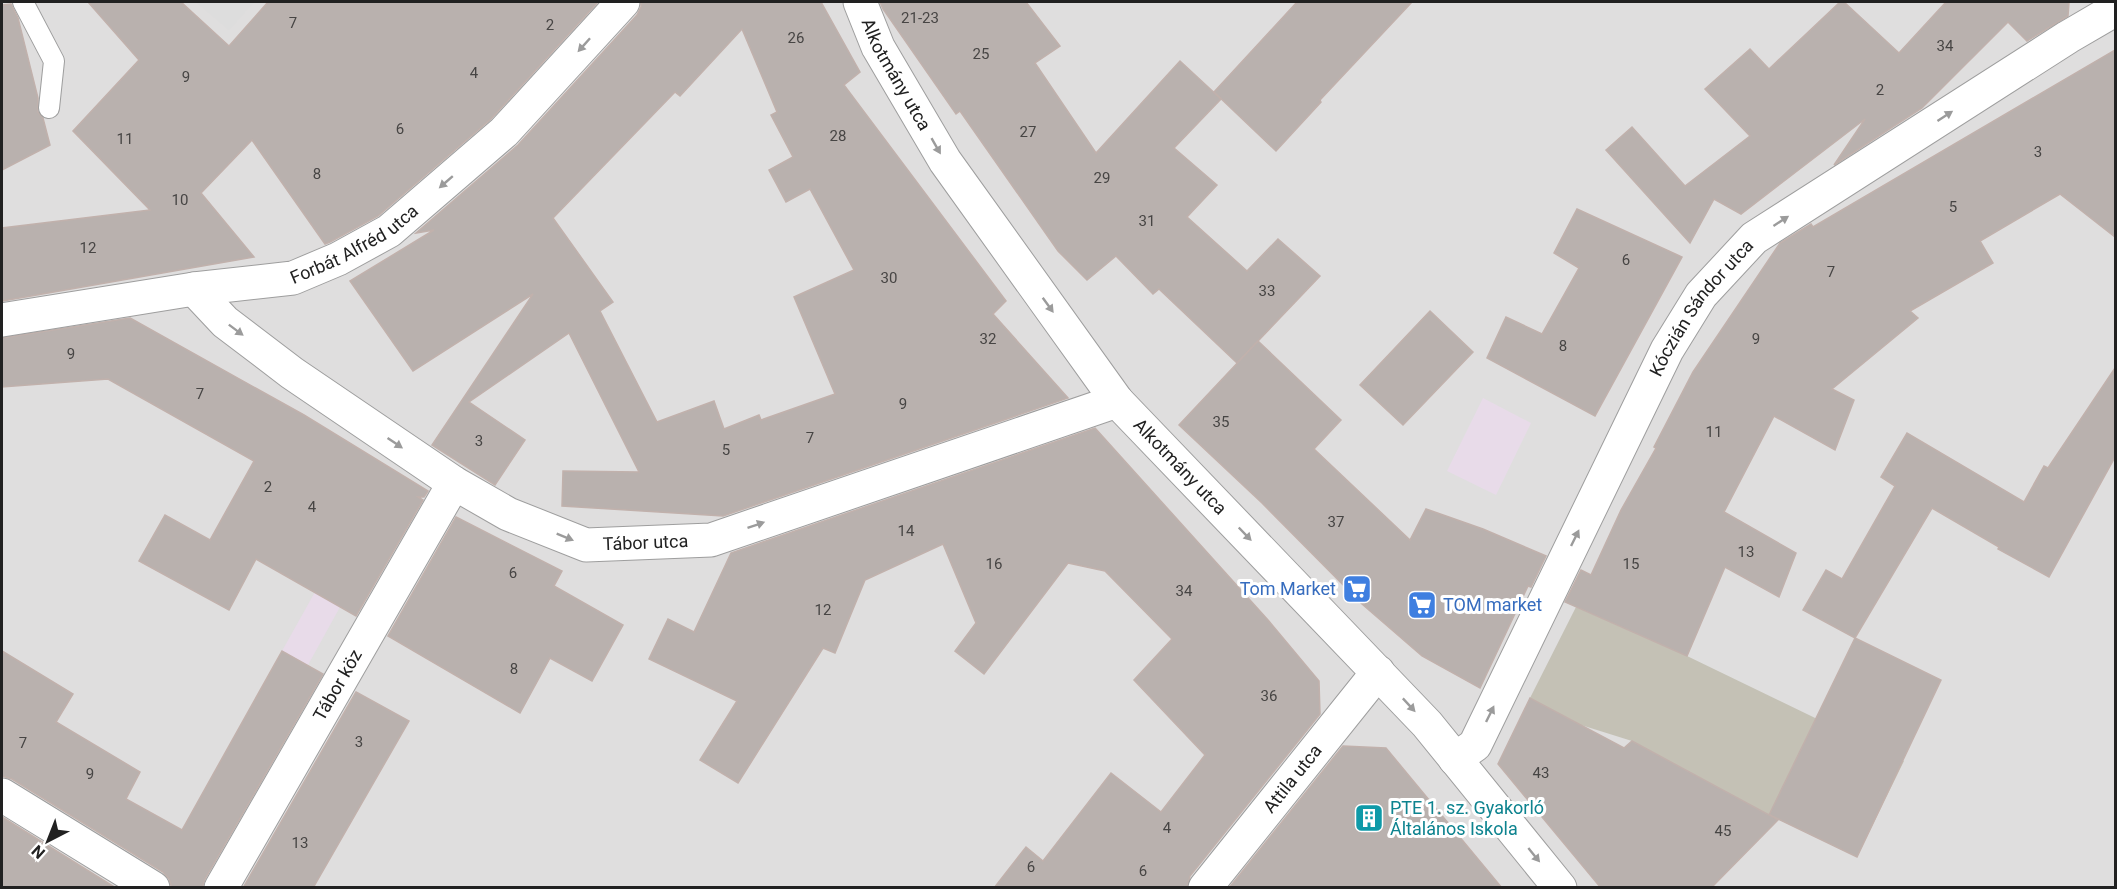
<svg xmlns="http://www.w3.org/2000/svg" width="2117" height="889" viewBox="0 0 2117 889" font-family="Roboto,sans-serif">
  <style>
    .residential { fill: #dfdede }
    .industrial { fill: #e8dbe9 }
    .construction { fill: #c4c1b5 }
    .parking { fill: #ddd }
    .building { fill: #b9b1ae; stroke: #c1b1ac; stroke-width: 1.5; fill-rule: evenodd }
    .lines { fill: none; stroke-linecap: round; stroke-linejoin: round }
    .lane-casing { stroke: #9e9e9e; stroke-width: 22 }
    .street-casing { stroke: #9e9e9e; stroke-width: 35 }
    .lane { stroke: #fff; stroke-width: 20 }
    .street { stroke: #fff; stroke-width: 33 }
    .oneway { fill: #9b9b9b }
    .labels { text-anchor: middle; stroke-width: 6; stroke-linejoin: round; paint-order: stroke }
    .number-label { font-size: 15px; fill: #474544 }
    .street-label { font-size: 18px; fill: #212121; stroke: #fff }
    .shop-label { font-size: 18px; fill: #366cbe; stroke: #fff; text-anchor: end }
    .culture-label { font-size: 18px; fill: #0d838f; stroke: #fff; text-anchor: start }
  </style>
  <rect width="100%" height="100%" fill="#f0ece9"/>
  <rect class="residential" x="2" y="2" width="2113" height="885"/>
  <g class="industrial">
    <polygon points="1483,398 1531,423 1496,495 1447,471"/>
    <polygon points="315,592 340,607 308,665 282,651"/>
  </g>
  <polygon class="construction" points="1576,607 1687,656 1904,761 1857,857 1769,815 1632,741 1581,725 1530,698"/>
  <polygon class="parking" points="196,2 254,2 229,30"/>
  <g class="building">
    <polygon points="88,2 181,2 229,46 268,2 598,2 491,119 378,216 330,242 325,244 252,140 201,193 254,257 2,301 2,228 150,210 73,131 139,60"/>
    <path d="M641 2H821L860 72 844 85 1006 301 993 314 1068 398 723 516 562 506 563 471 639 472 569 333 469 402 525 440 495 485 432 445 533 294 413 371 350 281 434 230 416 233 518 145 637 15 641 7ZM742 29 777 112 771 115 793 157 769 170 786 202 810 189 854 270 794 297 835 394 761 420 759 415 724 429 714 401 657 422 600 311 613 302 553 218 675 92 680 96Z"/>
    <polygon points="880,2 1026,2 1060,46 1035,63 1096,153 1180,61 1221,99 1174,148 1217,185 1187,217 1247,271 1278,239 1320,276 1237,363 1159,289 1153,294 1116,256 1087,280 1058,251 960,111 956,114 883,9"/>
    <polygon points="1297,2 1412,2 1320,100 1321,102 1276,151 1214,92"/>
    <polygon points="1840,2 1844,2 1899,53 1946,2 2069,2 2068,16 2027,41 2008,22 1922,108 1834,165 1865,119 1741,214 1714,199 1690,243 1606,150 1632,127 1685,186 1750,136 1705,89 1750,49 1769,69"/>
    <polygon points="11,4 18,18 38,98 38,112 43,118 50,145 2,170 2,5"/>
    <polygon points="2115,50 2115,237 2060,194 1980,241 1993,263 1910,311 1918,318 1832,389 1854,400 1835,450 1774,416 1724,512 1796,553 1779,597 1725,567 1687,656 1565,602 1581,570 1591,575 1621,510 1656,448 1654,447 1693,372 1780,243 1811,224 1813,227"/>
    <polygon points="1577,209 1682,257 1595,416 1487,358 1506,317 1542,334 1579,268 1554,253"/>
    <polygon points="1430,311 1473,352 1403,425 1360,385"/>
    <polygon points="130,318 304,415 428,491 424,497 418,497 423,500 356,616 256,559 229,610 139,561 165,515 210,540 254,461 108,379 2,387 2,338"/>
    <polygon points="1258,341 1341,420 1314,449 1410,540 1426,509 1483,529 1546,556 1531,587 1528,586 1480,688 1422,656 1362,604 1262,503 1179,425"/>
    <polygon points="2115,368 2115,457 2049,577 1998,549 1999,547 1932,508 1855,638 1803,610 1826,570 1842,579 1895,486 1881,477 1907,433 2024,502 2044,466 2048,468"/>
    <polygon points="1095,428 1268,620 1319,681 1320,714 1190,876 1187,888 994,888 1026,847 1043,861 1111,773 1161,812 1205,755 1134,680 1172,639 1105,571 1068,563 984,674 955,651 976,623 943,544 865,580 835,653 823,648 738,783 700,760 737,701 649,659 668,619 694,632 731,553"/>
    <polygon points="456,517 562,571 554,586 623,625 592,681 550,658 520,713 388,636"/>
    <polygon points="1855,638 1941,680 1857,857 1770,815 1778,820 1711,888 1601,888 1498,764 1530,698 1624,748 1632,741 1769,815"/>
    <polygon points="2,651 73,694 56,722 140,772 126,799 182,830 282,651 323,674 205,879 202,888 172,888 169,879 163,872 12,779 2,776"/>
    <polygon points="356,692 409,721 313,888 243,888"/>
    <polygon points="1343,746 1386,748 1502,888 1229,888"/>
    <polygon points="2,817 116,888 2,888"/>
  </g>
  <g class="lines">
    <g class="lane-casing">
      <polyline id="lane" points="23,2 54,61 49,108"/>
    </g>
    <g class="street-casing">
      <g id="street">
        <path id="s1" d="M860 2 878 47 945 161 1117 401 1427 724 1560 888"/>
        <path id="s2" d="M194 289 225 322 292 373 454 483 508 514 586 545 711 540 1117 401"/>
        <path id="s3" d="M2 320 194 289 293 278 338 259 389 231 504 132 623 2"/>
        <path id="s4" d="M1455 759 1475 745 1667 350 1701 295 1754 238 2068 37 2116 9"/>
        <polyline points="2,795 153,888"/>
        <path id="s5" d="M221 888 454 483"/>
        <path id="s6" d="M1205 888 1378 672"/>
      </g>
    </g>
    <use href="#lane" class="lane"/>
    <use href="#street" class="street"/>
  </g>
  <defs><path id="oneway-solid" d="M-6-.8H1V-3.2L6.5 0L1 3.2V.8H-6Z" transform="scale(1.5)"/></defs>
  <g class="oneway">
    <use href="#oneway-solid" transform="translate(584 45) rotate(132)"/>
    <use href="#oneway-solid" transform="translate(1945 116) rotate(-33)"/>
    <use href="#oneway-solid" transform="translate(936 146) rotate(60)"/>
    <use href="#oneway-solid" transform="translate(446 182) rotate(139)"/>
    <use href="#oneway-solid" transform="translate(1781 221) rotate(-33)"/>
    <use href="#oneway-solid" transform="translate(1048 305) rotate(54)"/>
    <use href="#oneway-solid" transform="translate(236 330) rotate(37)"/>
    <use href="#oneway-solid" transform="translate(395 443) rotate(34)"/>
    <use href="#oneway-solid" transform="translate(756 525) rotate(-19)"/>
    <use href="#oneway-solid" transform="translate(1245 534) rotate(46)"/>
    <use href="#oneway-solid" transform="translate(565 537) rotate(22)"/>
    <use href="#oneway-solid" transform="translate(1575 538) rotate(-64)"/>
    <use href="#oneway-solid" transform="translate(1409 705) rotate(47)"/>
    <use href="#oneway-solid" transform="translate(1490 714) rotate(-64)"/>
    <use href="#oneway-solid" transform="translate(1534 855) rotate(51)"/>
  </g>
  <defs>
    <g id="supermarket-square" transform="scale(1.5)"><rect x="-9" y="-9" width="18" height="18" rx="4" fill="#3f7fe0" stroke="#fff"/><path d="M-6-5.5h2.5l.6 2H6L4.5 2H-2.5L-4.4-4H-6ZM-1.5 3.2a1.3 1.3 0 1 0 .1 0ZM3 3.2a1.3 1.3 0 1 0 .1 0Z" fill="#fff"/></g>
    <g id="building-square" transform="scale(1.5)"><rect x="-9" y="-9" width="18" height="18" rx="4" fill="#0f9aa8" stroke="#fff"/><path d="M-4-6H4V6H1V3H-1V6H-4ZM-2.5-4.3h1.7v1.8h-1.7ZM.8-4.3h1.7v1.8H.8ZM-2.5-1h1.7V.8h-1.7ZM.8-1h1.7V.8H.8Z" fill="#fff"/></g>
  </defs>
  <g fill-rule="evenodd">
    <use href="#supermarket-square" x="1357" y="589"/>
    <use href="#supermarket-square" x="1422" y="605"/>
    <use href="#building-square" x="1369" y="818"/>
  </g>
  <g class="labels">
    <g class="number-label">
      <text x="920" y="23">21-23</text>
      <text x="293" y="28">7</text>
      <text x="550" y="30">2</text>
      <text x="796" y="43">26</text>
      <text x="1945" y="51">34</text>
      <text x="981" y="59">25</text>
      <text x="474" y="78">4</text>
      <text x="186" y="82">9</text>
      <text x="1880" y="95">2</text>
      <text x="400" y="134">6</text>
      <text x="1028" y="137">27</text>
      <text x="838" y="141">28</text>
      <text x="125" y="144">11</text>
      <text x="2038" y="157">3</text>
      <text x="317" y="179">8</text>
      <text x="1102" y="183">29</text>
      <text x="180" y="205">10</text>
      <text x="1953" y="212">5</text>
      <text x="1147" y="226">31</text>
      <text x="88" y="253">12</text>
      <text x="1626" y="265">6</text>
      <text x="1831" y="277">7</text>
      <text x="889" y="283">30</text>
      <text x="1267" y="296">33</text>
      <text x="988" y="344">32</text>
      <text x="1756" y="344">9</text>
      <text x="1563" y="351">8</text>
      <text x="71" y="359">9</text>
      <text x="200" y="399">7</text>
      <text x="903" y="409">9</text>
      <text x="1221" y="427">35</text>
      <text x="1714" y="437">11</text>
      <text x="810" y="443">7</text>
      <text x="479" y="446">3</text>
      <text x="726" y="455">5</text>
      <text x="268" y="492">2</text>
      <text x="312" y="512">4</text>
      <text x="1336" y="527">37</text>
      <text x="906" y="536">14</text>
      <text x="1746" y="557">13</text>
      <text x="994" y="569">16</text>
      <text x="1631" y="569">15</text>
      <text x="513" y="578">6</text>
      <text x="1184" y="596">34</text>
      <text x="823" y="615">12</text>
      <text x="514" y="674">8</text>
      <text x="1269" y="701">36</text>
      <text x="359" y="747">3</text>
      <text x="23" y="748">7</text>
      <text x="1541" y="778">43</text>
      <text x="90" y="779">9</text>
      <text x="1167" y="833">4</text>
      <text x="1723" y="836">45</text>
      <text x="300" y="848">13</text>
      <text x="1031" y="872">6</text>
      <text x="1143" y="876">6</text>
    </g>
    <g class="street-label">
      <text dy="6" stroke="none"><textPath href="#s1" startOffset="81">Alkotmány utca</textPath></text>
      <text dy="6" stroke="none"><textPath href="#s3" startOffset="364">Forbát Alfréd utca</textPath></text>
      <text dy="6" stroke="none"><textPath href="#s4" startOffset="518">Kóczián Sándor utca</textPath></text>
      <text dy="6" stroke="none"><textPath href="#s1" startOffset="567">Alkotmány utca</textPath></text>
      <text dy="6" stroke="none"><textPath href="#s2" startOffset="531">Tábor utca</textPath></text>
      <text dy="6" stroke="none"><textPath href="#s5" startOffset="234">Tábor köz</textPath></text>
      <text dy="6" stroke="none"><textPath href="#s6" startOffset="140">Attila utca</textPath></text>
    </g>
    <g class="shop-label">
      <text x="1336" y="595">Tom Market</text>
      <text x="1443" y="611" text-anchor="start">TOM market</text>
    </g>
    <g class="culture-label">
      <text x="1390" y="814">PTE 1. sz. Gyakorló<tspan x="1390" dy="21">Általános Iskola</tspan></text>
    </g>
  </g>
  <rect width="2117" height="889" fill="none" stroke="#212121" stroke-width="6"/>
  <g transform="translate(48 841) rotate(222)" stroke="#ffffff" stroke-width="4.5" paint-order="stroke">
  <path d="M0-4.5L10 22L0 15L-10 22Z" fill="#212121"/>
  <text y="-9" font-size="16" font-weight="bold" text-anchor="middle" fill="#212121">N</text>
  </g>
</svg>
